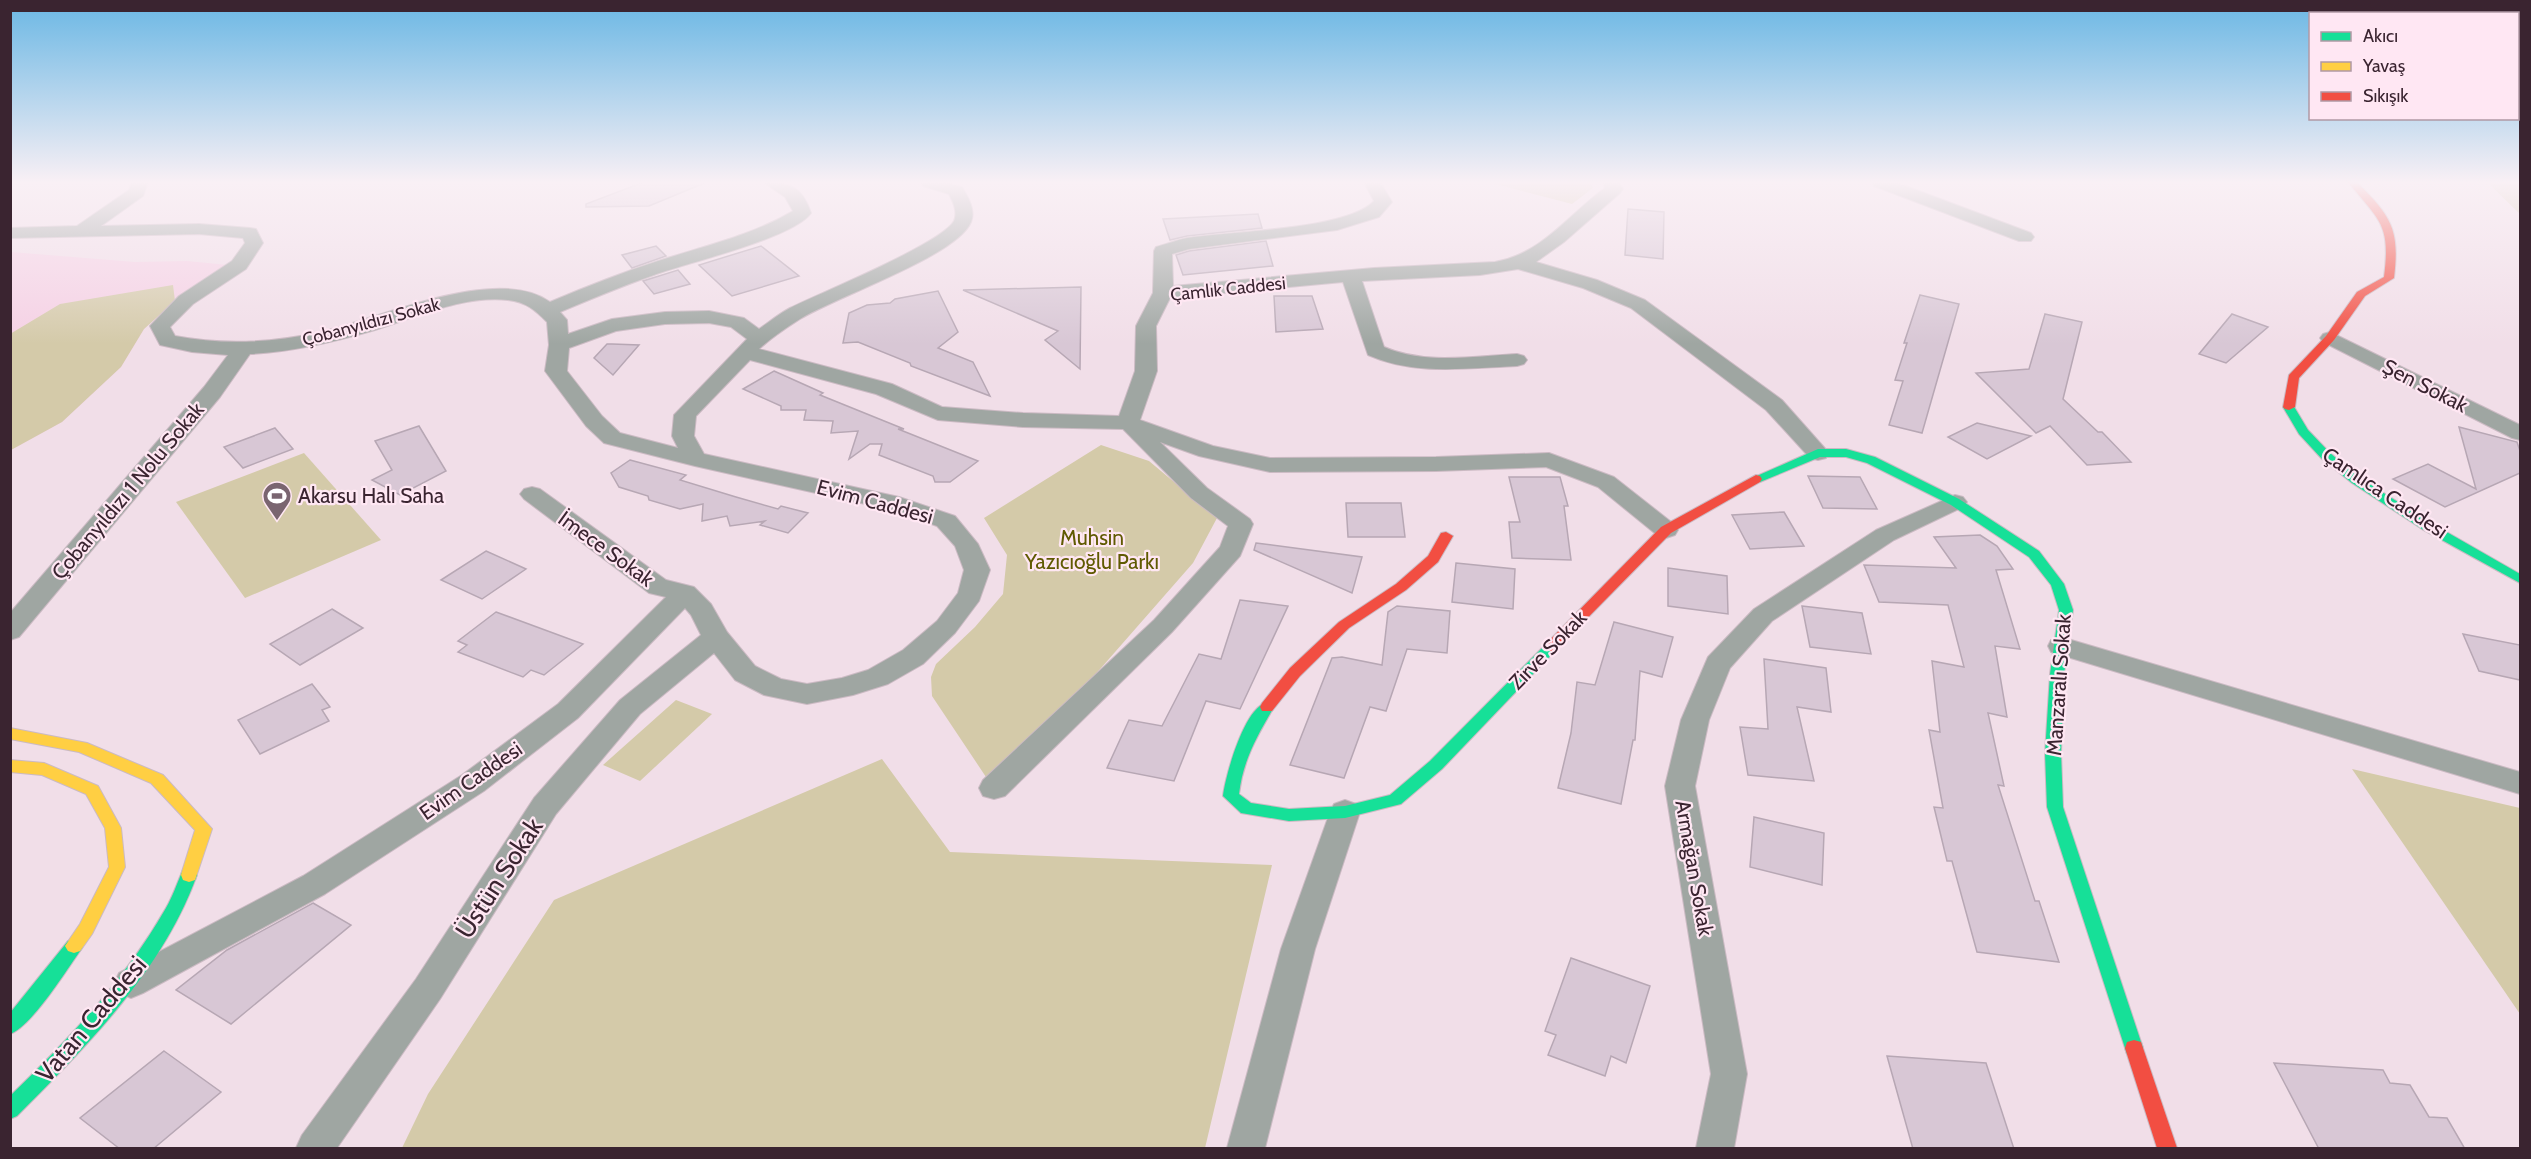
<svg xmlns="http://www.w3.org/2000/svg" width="2531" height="1159" viewBox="0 0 2531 1159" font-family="Cabin,sans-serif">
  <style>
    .built { fill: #f5d0e4 }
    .green { fill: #d4caa9 }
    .building { fill: #d8c7d5; stroke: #b7a7b4; stroke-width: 1.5 }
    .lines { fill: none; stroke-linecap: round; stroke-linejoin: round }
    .street-casing { stroke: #cbbac3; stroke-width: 2 }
    .fast-casing { stroke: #cbbac3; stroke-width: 2 }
    .slow-casing { stroke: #cbbac3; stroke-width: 2 }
    .jam-casing { stroke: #cbbac3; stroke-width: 2 }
    .street { fill: #9fa6a2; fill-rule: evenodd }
    .fast { fill: #16e098; fill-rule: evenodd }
    .slow { fill: #ffcf43; fill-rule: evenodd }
    .jam { fill: #f24e42; fill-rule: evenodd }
    .labels { text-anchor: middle; stroke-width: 4.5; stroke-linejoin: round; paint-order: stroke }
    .far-street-label { font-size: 18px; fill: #3a2430; stroke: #ffe7f3 }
    .street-label { font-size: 21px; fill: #3a2430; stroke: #ffe7f3 }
    .poi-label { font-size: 21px; fill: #3a2430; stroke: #ffe7f3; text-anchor: start }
    .park-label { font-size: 21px; fill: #605a02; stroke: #ffe7f3 }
    .near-street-label { font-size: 26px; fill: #3a2430; stroke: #ffe7f3 }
  </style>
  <rect width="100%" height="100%" fill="#f1dee8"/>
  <polygon class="built" points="11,252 135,262 187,261 228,265 175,301 144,329 121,367 62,422 11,450"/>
  <g class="green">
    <polygon points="1488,182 1590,182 1593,188 1572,204"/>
    <polygon points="2487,182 2520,182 2520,214"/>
    <polygon points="173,285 175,301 144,329 121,367 62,422 11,450 10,334 60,304"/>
    <polygon points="1101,445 1149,461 1217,518 1193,563 1094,676 988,780 932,696 931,677 936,664 975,627 1003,594 1007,555 984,518"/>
    <polygon points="304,453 381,540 245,598 176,502"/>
    <polygon points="676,700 712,714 640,781 603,765"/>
    <polygon points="882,759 950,852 1272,865 1205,1148 402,1148 428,1094 554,900"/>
    <polygon points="2352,769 2520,808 2520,1014"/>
  </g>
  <g class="building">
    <polygon points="644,182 707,182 649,206 586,207 586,204"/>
    <polygon points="1628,209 1664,212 1663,259 1625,255"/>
    <polygon points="1258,214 1262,228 1187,236 1170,240 1163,219"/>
    <polygon points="1266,241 1273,266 1183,275 1176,255 1189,251"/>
    <polygon points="656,246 666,256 632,268 622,255"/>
    <polygon points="761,246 799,276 732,296 699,265"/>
    <polygon points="678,270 690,284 654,294 643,281"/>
    <polygon points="1081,287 1080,369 1045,340 1058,331 963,290"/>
    <polygon points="938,291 958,332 938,348 973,362 990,396 911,366 910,363 858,342 843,343 849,313 867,305 890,303 895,299"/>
    <polygon points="1920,295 1959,304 1922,433 1889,425 1903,381 1895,380 1907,343 1904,343"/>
    <polygon points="1274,296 1312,296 1323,329 1276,332"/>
    <polygon points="2045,314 2082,322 2063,399 2098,432 2102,432 2131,462 2087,465 2050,426 2036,433 1976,373 2029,369"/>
    <polygon points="2232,314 2268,327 2226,363 2199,354"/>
    <polygon points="607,344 612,344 639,345 613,375 594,358"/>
    <polygon points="774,371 823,393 820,395 904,429 898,429 978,461 950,482 935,482 933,476 879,455 882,444 870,444 849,459 858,431 831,433 833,421 804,420 806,410 781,410 781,406 743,389"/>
    <polygon points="1977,423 2031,436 1987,459 1948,437"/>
    <polygon points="419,426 446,471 400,495 372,480 392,470 375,441"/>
    <polygon points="2459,427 2517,442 2520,451 2520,473 2445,507 2393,479 2428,464 2476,489"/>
    <polygon points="275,428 293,449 243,468 224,447"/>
    <polygon points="630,460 686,475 680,480 736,497 778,509 781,506 808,513 788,533 760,525 765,521 730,526 727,516 702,521 703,504 680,509 649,500 648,496 619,487 611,473"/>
    <polygon points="1808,476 1860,477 1877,509 1823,508"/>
    <polygon points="1509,477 1560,477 1568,506 1564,506 1571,560 1512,558 1509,522 1520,522"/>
    <polygon points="1346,503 1401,503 1405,537 1348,537"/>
    <polygon points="1784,512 1804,546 1750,549 1732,515"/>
    <polygon points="1980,535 1997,546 2013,569 1996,570 2020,649 1995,646 2007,717 1988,713 2004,786 1998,785 2035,901 2039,901 2059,962 1977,952 1952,861 1947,861 1934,807 1943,808 1929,730 1940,732 1932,661 1964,667 1948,605 1879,602 1864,565 1956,568 1934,537"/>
    <polygon points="1256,543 1362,557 1352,593 1254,550"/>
    <polygon points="486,551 526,569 482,599 441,580"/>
    <polygon points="1456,563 1515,569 1513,609 1452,602"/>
    <polygon points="1668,568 1727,576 1728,614 1668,606"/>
    <polygon points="1240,600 1288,606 1240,709 1206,701 1174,781 1107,768 1129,720 1162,726 1199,654 1221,659"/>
    <polygon points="1397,606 1450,611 1447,653 1407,649 1386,711 1370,707 1344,778 1290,765 1332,658 1342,657 1382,665 1388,612"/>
    <polygon points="1802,606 1862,613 1871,654 1810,647"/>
    <polygon points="332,609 363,628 300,665 270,644"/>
    <polygon points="496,612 583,644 544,675 531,670 523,677 458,652 467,645 458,641"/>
    <polygon points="1614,622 1673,637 1662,677 1640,671 1635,740 1633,740 1621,804 1558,788 1571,733 1577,682 1595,685"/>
    <polygon points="2463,634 2520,645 2520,680 2479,671"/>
    <polygon points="1764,659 1826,668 1831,712 1797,707 1814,781 1748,775 1740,727 1768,729"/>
    <polygon points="312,684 330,707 322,710 329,721 260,754 238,720"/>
    <polygon points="1754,817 1824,833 1822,885 1750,867"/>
    <polygon points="313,903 351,925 231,1024 176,990 227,950"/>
    <polygon points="1571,958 1650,986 1626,1063 1611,1056 1605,1076 1548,1055 1556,1035 1545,1031"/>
    <polygon points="164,1051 221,1092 153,1149 120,1149 80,1118"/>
    <polygon points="1887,1056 1986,1063 2014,1149 1913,1149"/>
    <polygon points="2274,1063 2383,1070 2390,1083 2410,1085 2429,1117 2447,1118 2465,1149 2319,1149"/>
  </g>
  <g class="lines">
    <g class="street-casing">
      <g id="street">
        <path d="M132 182H148L143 196 101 226 199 224 250 228 256 229 263 243 246 269 193 304 170 327 175 336C222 345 269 343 316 333 375 321 496 263 550 302 585 287 621 273 658 261 704 246 751 236 793 211L785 197 763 182C789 182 802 186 811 213 794 238 686 263 654 275 622 286 591 299 560 312L567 320 568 334 612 319 665 312 709 311 744 318 759 329C769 322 779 314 790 308 820 293 941 244 954 221 958 212 953 202 949 194L923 186 921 182H946L962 187C968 197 976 210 971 222 957 256 835 297 800 319 786 328 771 338 759 349L892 384 942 407 1023 413 1119 416 1135 371 1136 326 1153 293 1154 251 1156 247C1167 244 1177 240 1187 238 1229 231 1348 230 1374 201L1364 182H1380L1392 202 1379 217 1337 230 1189 249 1172 254 1173 286 1374 268 1495 262C1542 254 1569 214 1605 188L1603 182H1619L1623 189 1620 193 1564 242 1536 262 1597 280 1645 300 1782 400 1829 453 1826 458 1818 460 1810 458 1766 410 1631 308 1583 288 1518 269 1480 275 1362 281 1384 347C1425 365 1474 356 1517 354L1524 356 1527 360 1524 364 1517 366C1467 368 1415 376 1368 355L1343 282 1170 298 1156 326 1157 371 1140 420 1213 446 1270 458 1436 457 1549 453 1614 477 1675 525 1678 530 1675 535 1666 538 1657 535 1598 487 1546 467 1436 471 1270 472 1199 456 1160 442 1207 488 1250 519 1253 524 1240 556 1172 632 1005 796 994 799 983 796 979 788 983 780 1154 620 1220 547 1228 526 1191 498 1123 429 1023 427 938 420 876 394 750 360 696 416 694 436 704 454 899 497 955 516 978 544 990 570 979 601 955 633 923 664 888 684 853 695 807 704 764 695 735 680 714 653 640 714 556 814 440 999 337 1148H296L302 1135 416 979 534 798 620 700 701 635 691 615 685 608 578 718 484 791 325 894 143 993 131 998 119 993 114 983 119 973 303 876 462 775 558 704 666 597 649 593 524 499 520 494 524 489 532 487 540 489 666 580 694 587 711 604 727 632 755 666 781 679 807 684 842 678 868 670 903 650 937 621 958 593 964 570 955 546 937 526 892 510 695 466 604 443 586 426 545 371 549 345 547 322C535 310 526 302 508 300 464 295 417 317 375 330 334 342 292 352 250 354L220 397 19 637 10 640V613L204 387 228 355 192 352 160 345 150 326 179 296 232 261 245 243 243 238 199 234 10 238V228L77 226 129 190ZM709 323 731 327 747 339 674 415 672 436 678 448 620 433 602 416 567 371 569 348 616 331 665 324Z"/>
        <polygon points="1872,182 1895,182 2031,233 2034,237 2031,241 2019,241 1874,186"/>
        <polygon points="2330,332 2520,425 2520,440 2512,438 2323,342 2320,338 2323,334"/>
        <polygon points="1955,495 1963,497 1967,502 1963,507 1894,540 1772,621 1730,668 1709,720 1695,786 1747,1074 1734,1148 1696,1148 1711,1074 1665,786 1681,720 1708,657 1754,609 1876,530"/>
        <polygon points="2061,637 2520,772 2520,794 2051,652 2048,646 2051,640"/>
        <polygon points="1345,800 1356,804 1360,812 1315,949 1265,1148 1227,1148 1281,949 1330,812 1334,804"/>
      </g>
    </g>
    <g class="fast-casing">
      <g id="fast">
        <polygon points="2289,404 2293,405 2308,430 2330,453 2360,478 2431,523 2520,574 2520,583 2422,529 2352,483 2322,459 2299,434 2283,407"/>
        <polygon points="1818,449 1846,449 1875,457 1959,499 2039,551 2064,584 2073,610 2064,674 2061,753 2063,807 2143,1048 2141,1054 2134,1056 2127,1054 2125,1048 2047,807 2045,753 2050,674 2059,610 2051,585 2029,557 1951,505 1867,463 1846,457 1820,457 1760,482 1752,482 1750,479"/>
        <path d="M1550 643 1555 645 1557 648 1555 651 1442 769 1401 804 1345 818 1289 821 1241 813 1223 796C1225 777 1247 696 1272 703L1274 707C1257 736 1243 760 1239 794L1251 803 1289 809 1345 806 1390 795 1430 761 1545 645Z"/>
        <path d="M189 868 195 870 197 875C163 970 87 1046 17 1116L10 1119V1096C69 1039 125 980 166 908 173 896 177 883 183 870Z"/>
        <path d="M74 939 80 941 83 946 80 951C66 971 31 1027 10 1034V1013L68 941Z"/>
      </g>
    </g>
    <g class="slow-casing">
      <g id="slow">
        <polygon points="10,728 87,743 163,775 212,829 195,880 189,882 183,880 181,875 195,830 151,783 79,752 10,739"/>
        <polygon points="10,760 44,763 98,786 121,828 125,867 92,934 80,951 74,953 68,951 65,946 80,924 109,867 105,828 86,794 42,775 10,772"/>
      </g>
    </g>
    <g class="jam-casing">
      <g id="jam">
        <path d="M2348 182H2357C2391 217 2400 228 2394 278L2365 296 2334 340 2299 378 2295 407 2289 410 2285 409 2283 407 2289 375 2326 336 2357 292 2384 277C2391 223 2379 221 2348 182Z"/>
        <polygon points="1756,475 1760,476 1762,479 1760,482 1671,533 1555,651 1545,651 1543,648 1545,645 1661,527"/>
        <polygon points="1446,532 1453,536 1438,562 1406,590 1349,628 1300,676 1272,711 1262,711 1260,707 1262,703 1290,668 1339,622 1396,584 1428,556 1441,533"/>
        <polygon points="2134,1040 2141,1042 2143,1048 2177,1148 2157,1148 2125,1048 2127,1042"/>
      </g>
    </g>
    <use href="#street" class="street"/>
    <use href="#fast" class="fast"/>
    <use href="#slow" class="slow"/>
    <use href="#jam" class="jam"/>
  </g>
  <linearGradient id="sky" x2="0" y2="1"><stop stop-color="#6ab7e4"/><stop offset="0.53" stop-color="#f9f0f5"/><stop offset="1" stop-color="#f9f0f5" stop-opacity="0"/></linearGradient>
  <rect width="2531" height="344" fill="url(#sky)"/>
  <defs>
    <g id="stadium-pin" transform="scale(1.5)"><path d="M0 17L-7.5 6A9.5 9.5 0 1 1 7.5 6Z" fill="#7a6570" stroke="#ffe7f3"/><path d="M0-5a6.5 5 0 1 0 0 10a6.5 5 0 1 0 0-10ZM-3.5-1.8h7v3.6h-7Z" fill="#fff"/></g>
  </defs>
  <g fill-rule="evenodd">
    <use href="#stadium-pin" x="277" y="496"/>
  </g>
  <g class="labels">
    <g class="far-street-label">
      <text transform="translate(1228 289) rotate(-6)" y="6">Çamlık Caddesi</text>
      <text transform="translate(371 322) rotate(-15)" y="6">Çobanyıldızı Sokak</text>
    </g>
    <g class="street-label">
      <text transform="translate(2425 386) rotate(27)" y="7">Şen Sokak</text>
      <text transform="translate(128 491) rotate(-50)" y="7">Çobanyıldızı 1 Nolu Sokak</text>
      <text transform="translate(2385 493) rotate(34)" y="7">Çamlıca Caddesi</text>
      <text transform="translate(875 502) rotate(15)" y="7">Evim Caddesi</text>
      <text transform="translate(606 549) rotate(36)" y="7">İmece Sokak</text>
      <text transform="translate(1548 650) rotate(-46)" y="7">Zirve Sokak</text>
      <text transform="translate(2059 685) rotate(-86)" y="7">Manzaralı Sokak</text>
      <text transform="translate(471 781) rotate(-35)" y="7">Evim Caddesi</text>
      <text transform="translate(1694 868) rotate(80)" y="7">Armağan Sokak</text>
    </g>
    <g class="poi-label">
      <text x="298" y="503">Akarsu Halı Saha</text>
    </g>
    <g class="park-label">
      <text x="1092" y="545">Muhsin<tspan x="1092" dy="24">Yazıcıoğlu Parkı</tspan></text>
    </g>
    <g class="near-street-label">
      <text transform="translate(499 878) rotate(-57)" y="9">Üstün Sokak</text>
      <text transform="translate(91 1019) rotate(-50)" y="9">Vatan Caddesi</text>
    </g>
  </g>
  <rect width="2531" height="1159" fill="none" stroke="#3a2430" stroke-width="24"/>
  <rect x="2309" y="12" width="210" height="108" fill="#ffe7f3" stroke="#b099a5" stroke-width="1.5"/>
  <rect x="2321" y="32" width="30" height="9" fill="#16e098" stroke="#b099a5" stroke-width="1.5"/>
  <text x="2363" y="42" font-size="18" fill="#3a2430">Akıcı</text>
  <rect x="2321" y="62" width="30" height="9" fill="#ffcf43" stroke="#b099a5" stroke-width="1.5"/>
  <text x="2363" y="72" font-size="18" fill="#3a2430">Yavaş</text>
  <rect x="2321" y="92" width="30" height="9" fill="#f24e42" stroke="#b099a5" stroke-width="1.5"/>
  <text x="2363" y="102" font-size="18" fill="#3a2430">Sıkışık</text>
</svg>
